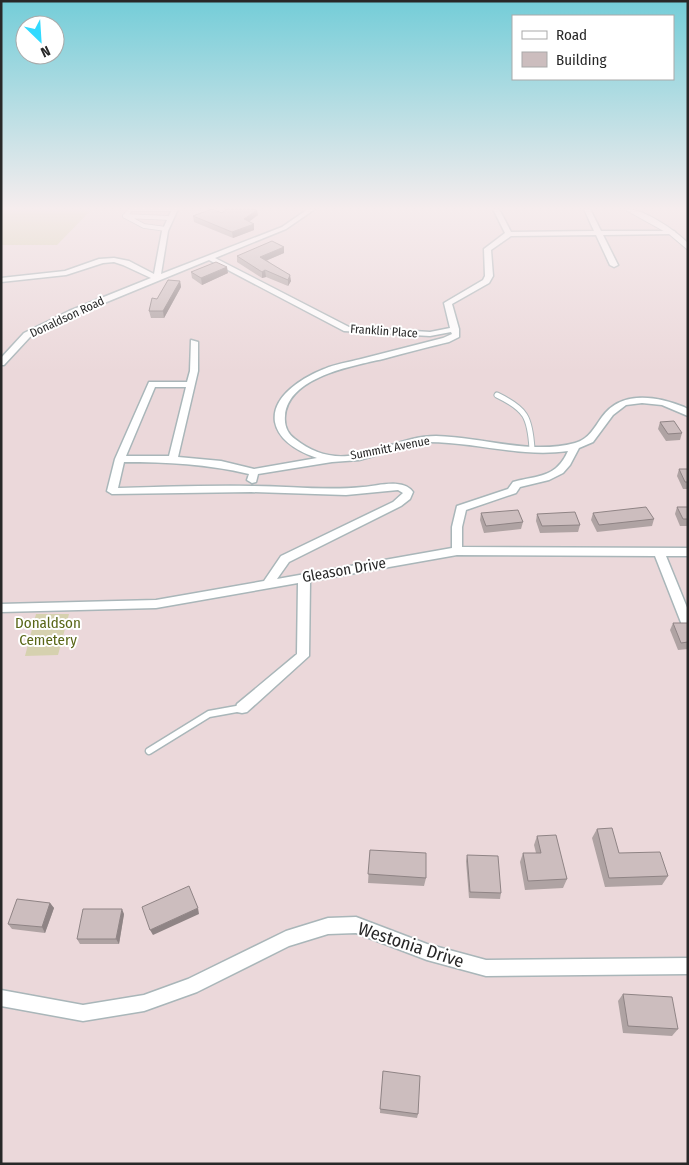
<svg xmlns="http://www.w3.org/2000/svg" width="689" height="1165" viewBox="0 0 689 1165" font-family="'Fira Sans Condensed',sans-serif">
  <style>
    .cemetery { fill: #d6d1af }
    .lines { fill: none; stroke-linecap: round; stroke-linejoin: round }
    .service-far2-casing { stroke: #a9b6b9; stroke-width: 5.5 }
    .service-far1-casing { stroke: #a9b6b9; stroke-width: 7 }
    .service-casing { stroke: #a9b6b9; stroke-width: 9 }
    .minor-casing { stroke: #a9b6b9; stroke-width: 3 }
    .tertiary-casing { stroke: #a9b6b9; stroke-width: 2 }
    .service-far2 { stroke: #fff; stroke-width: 4 }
    .service-far1 { stroke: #fff; stroke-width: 5 }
    .service { stroke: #fff; stroke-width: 6 }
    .minor { fill: #fff; fill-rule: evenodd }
    .tertiary { fill: #fff; fill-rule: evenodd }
    .wall { fill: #afa3a3 }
    .shaded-wall { fill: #8f8485 }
    .building { fill: #ccbdbe; stroke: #8f8485 }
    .labels { text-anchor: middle; stroke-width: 4; stroke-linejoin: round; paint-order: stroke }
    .far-street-label { font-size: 12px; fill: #282828; stroke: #fff }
    .street-label { font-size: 15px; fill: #282828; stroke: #fff }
    .park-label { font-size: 15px; fill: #596617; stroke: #fff }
    .near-street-label { font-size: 18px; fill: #282828; stroke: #fff }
  </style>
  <rect width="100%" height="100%" fill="#ebd8da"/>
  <g class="cemetery">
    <polygon points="1,209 92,209 57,245 1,245"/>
    <polygon points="36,614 69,614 58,655 25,656"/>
  </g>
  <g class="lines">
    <g class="service-far2-casing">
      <g id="service-far2">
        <polyline points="125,216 131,209 175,209"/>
        <polyline points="166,229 144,226 125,216 170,218"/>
      </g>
    </g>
    <g class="service-far1-casing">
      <path id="service-far1" d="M497 395C526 409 530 417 532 449"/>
    </g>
    <g class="service-casing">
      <polyline id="service" points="149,751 209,714 242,708"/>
    </g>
    <g class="minor-casing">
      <g id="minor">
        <path d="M172 209H178L168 231 161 274 282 227 308 209H315L286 229 215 258 349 327 430 332 450 328 444 303 483 280 485 276 484 249 505 233 493 209H499L511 232 594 231 584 209H590L601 231H674L675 232 672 234 603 235 618 265 614 267 610 265 596 235 511 236 491 250 493 276 489 283 452 304 459 329V337L449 342C427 347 405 353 383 359 352 366 288 377 285 416 284 426 288 434 295 439 310 451 329 458 348 456 378 453 405 436 436 436 482 437 530 455 575 443 589 439 594 428 602 417 621 390 657 396 684 407L688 409V416L662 405 642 403 626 405 613 415 593 442 579 448 570 465 563 473 549 480 520 487 516 493 466 510 462 527V547L688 548V556H666L688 610V629L684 628 682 625 655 556 457 555 310 581 309 656 247 712 242 713 237 712 236 708 237 704 297 654 298 583 156 608 1 612V604L156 600 264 581 281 556 393 502 403 493 398 490 346 495 251 492 112 494 107 491 115 459 149 382H187L190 371 191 340 198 342V371L178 457 221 461 254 469 317 458C300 452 279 442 275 422 271 396 304 377 324 369 335 364 349 362 361 359 388 352 416 345 443 338L452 334 451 332 430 336 344 331 209 260 75 315 30 337 4 365H1V358L24 333 69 311 151 278 123 265 114 262 103 263 66 275 1 282V278L65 271 99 259 114 258 129 261 154 274 162 231ZM155 387H186L169 456H126ZM424 442C473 441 519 458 568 451 556 478 539 475 513 482L508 489 457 506 452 527V548L277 579 289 562 401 506 410 499 413 492C403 478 378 486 363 487 326 491 289 486 252 486 207 485 162 487 118 488L124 462C167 462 207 464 249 474L247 480 252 483 256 482 258 474 332 462 359 460Z"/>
        <polygon points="356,917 427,944 486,960 688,958 688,974 486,976 427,960 356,933 328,934 289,946 197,992 144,1011 83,1021 1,1006 1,990 83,1005 144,995 188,979 286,931 328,918"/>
      </g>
    </g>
    <g class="tertiary-casing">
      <path id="tertiary" d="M624 209C642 207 675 230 688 243V250L669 234Z"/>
    </g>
    <use href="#service-far2" class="service-far2"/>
    <use href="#service-far1" class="service-far1"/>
    <use href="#service" class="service"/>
    <use href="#minor" class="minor"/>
    <use href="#tertiary" class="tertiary"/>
  </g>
  <g class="wall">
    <polygon points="222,213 258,215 249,222 254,224 254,230 233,238 194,222 193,216"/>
    <polygon points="284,247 284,253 267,260 291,281 288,286 266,277 262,278 237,262 237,256"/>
    <polygon points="204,267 228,273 202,285 192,278 191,272"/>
    <polygon points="180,281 181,287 164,318 151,318 149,311 157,299"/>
    <polygon points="660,422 682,433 680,440 666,441 658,429"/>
    <polygon points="679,469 688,469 688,489 683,489 677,476"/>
    <polygon points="677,507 688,507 688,526 680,526 675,514"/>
    <polygon points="481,513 523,522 521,529 484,533 480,520"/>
    <polygon points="593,513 654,519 652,526 597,532 591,520"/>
    <polygon points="537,514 580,525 578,532 540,533 536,521"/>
    <polygon points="673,623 688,623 688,649 678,650 670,630"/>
    <polygon points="597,829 619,853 668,876 662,885 605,887 592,838"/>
    <polygon points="537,836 567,879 563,888 525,890 520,862 523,853 536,853 534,845"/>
    <polygon points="370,850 426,878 424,886 368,883"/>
    <polygon points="467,855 501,893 500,899 469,898 466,861"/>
    <polygon points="50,903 54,908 45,933 12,929 8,924"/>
    <polygon points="124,914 119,944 80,944 77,939"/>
    <polygon points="623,994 678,1029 672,1036 623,1033 618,1001"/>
    <polygon points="383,1071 418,1114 417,1118 380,1113"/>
  </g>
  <g class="shaded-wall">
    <polygon points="257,210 258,215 244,225 244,219"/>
    <polygon points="254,224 254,230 233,238 232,232"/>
    <polygon points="284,247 284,253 261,263 260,257"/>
    <polygon points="227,267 228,273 202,285 201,278"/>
    <polygon points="265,270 266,277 262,278 262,272"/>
    <polygon points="290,275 291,281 288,286 288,280"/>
    <polygon points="180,281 181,287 164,318 163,311"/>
    <polygon points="50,903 54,908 45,933 42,927"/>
    <polygon points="198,908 199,914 153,935 150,930"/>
    <polygon points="122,909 124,914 119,944 116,939"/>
  </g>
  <g class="building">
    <polygon points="212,209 222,213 227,209 252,209 257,210 244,219 254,224 232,232 193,216"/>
    <polygon points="272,241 284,247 260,257 290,275 288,280 265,270 262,272 237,256"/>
    <polygon points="216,262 227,267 201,278 191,272"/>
    <polygon points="168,280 180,281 163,311 149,311 152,298 157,299"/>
    <polygon points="674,421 682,433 668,434 660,422"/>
    <polygon points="679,469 688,469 688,482 685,482"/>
    <polygon points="646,507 654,519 599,525 593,513"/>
    <polygon points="677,507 688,507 688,519 683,519"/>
    <polygon points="518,510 523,522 486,526 481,513"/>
    <polygon points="575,512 580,525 542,526 537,514"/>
    <polygon points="673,623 688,623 688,642 681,643"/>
    <polygon points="612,828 619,853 660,852 668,876 609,878 597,829"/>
    <polygon points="556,835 567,879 528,881 523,853 541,853 537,836"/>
    <polygon points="370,850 426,853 426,878 368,874"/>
    <polygon points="467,855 498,856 501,893 470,892"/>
    <polygon points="189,886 198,908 150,930 142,907"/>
    <polygon points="17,899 50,903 42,927 8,924"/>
    <polygon points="83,909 122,909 116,939 77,939"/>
    <polygon points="623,994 672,997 678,1029 628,1026"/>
    <polygon points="383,1071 420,1076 418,1114 380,1109"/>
  </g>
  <linearGradient id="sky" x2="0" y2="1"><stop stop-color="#74cdd8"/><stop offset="0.56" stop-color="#f6edee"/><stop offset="1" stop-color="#f6edee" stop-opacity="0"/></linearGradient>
  <rect width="689" height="372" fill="url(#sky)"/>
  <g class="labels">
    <g class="far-street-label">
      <text transform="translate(67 317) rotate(-25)" y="4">Donaldson Road</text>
      <text transform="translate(384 331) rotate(4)" y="4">Franklin Place</text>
      <text transform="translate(390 448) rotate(-11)" y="4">Summitt Avenue</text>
    </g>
    <g class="street-label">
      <text transform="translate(344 570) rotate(-10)" y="5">Gleason Drive</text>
    </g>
    <g class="park-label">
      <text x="48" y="628">Donaldson<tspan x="48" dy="17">Cemetery</tspan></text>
    </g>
    <g class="near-street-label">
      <text transform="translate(411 945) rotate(18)" y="6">Westonia Drive</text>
    </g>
  </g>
  <rect width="689" height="1165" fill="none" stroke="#282828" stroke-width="5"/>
  <rect x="512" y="15" width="162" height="65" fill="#ffffff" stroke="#a9a9a9"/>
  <rect x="522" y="31" width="25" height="8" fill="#ffffff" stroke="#a9a9a9"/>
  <text x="556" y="40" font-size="15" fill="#282828">Road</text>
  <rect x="522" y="52" width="25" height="15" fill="#ccbdbe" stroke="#a9a9a9"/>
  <text x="556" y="65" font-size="15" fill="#282828">Building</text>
  <g transform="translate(40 40) rotate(155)"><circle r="24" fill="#ffffff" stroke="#a9a9a9"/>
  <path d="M0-4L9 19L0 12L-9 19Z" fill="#32daff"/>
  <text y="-8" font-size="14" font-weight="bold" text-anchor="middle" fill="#282828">N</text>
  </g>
</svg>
